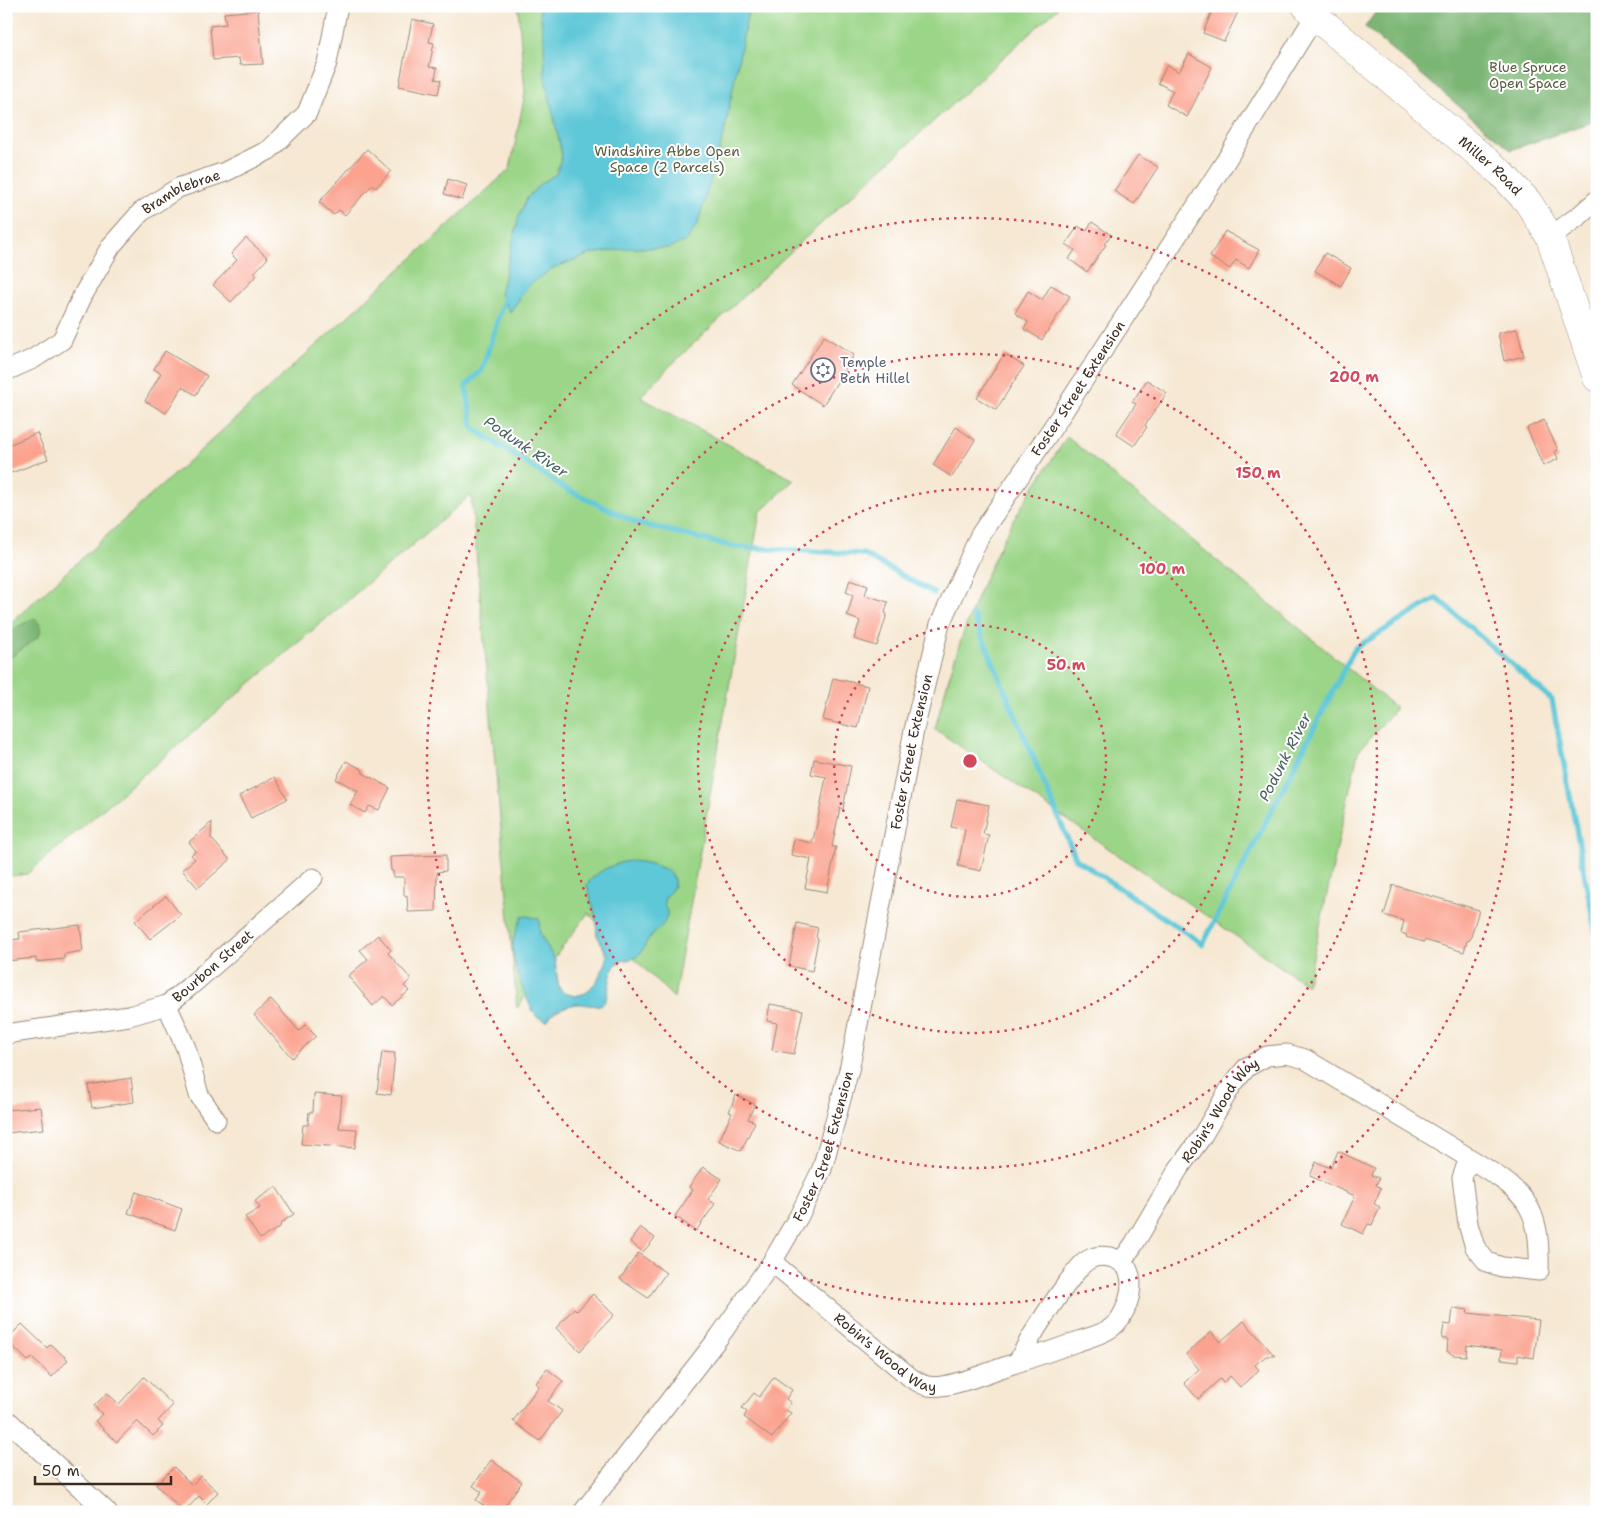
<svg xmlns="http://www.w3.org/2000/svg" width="1603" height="1518" viewBox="0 0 1603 1518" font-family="'Shantell Sans',sans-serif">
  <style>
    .green { fill: #9bd588; stroke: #6b8053 }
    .forest { fill: #7cb674; stroke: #5c7049 }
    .water { fill: #5ec8d8; stroke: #4c797b }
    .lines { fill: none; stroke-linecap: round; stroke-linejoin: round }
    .stream { stroke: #5ec8d8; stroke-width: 5.5 }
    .building { fill: #fba38f }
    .street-casing { stroke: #988978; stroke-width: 21 }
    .secondary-casing { stroke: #988978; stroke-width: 29 }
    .street { stroke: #fff; stroke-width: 19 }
    .secondary { stroke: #fff; stroke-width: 28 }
    .ring { fill: none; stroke: #d1495b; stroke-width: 2.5; stroke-dasharray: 2.5 5 }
    .labels { text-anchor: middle; stroke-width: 4; stroke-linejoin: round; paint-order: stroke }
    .park-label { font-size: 14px; fill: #585d3e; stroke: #fff }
    .street-label { font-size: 14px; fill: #3b2a1e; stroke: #fff }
    .worship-label { font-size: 14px; fill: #5b616d; stroke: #fff; text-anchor: start }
    .water-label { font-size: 15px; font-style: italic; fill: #47615f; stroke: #fff }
    .centre { fill: #d1495b; stroke: #fff; stroke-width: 2.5 }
    .ring-label { font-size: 15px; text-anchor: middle; font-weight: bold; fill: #d1495b; stroke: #fff; stroke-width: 4; stroke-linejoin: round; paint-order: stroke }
  </style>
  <rect width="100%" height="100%" fill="#fff"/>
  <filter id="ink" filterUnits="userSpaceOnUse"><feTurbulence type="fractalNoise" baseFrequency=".02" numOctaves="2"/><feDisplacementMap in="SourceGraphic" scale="10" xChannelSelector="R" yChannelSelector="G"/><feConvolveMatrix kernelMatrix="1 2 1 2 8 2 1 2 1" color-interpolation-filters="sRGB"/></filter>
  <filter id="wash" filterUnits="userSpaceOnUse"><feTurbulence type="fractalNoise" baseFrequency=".0096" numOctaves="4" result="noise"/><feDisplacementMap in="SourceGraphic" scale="20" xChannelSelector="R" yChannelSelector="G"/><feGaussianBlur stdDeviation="1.12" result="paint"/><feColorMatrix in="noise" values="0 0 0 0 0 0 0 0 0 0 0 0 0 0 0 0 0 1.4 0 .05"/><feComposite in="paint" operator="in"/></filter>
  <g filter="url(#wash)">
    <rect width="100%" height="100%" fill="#f6e8d3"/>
    <g class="green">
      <polygon points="518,6 1060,6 803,240 670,366 640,397 794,480 760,512 674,998 588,913 517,1008 471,495 27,874 6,877 6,627 510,169 525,93"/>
      <path d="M1067 437 1396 708 1358 752 1307 985 935 729C954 653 976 590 1013 521 1029 492 1049 465 1067 437Z"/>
    </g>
    <g class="forest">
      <polygon points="1380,6 1597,6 1597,120 1511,150 1365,27"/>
      <path d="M34 618C40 622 42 631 39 636L6 661V633Z"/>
    </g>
    <g class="water">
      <polygon points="539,6 749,6 724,134 698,223 686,241 669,248 630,248 591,254 553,268 529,285 510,312 500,294 519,216 527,198 540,184 556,174 562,155 545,77 544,39"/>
      <path d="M629 861C642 861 678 867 674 885 672 892 665 895 664 901 663 906 668 911 667 915 665 925 660 927 654 933 647 939 643 952 636 957 629 961 620 959 615 966 608 975 610 1001 602 1004 594 1008 584 1003 576 1004 570 1005 559 1009 554 1012 552 1014 549 1018 547 1021L537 1017C527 1005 510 958 513 943 514 934 519 925 522 917L527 916 539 919 540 934 555 960 558 983 560 989 564 993 575 996 586 993 597 981 605 965 607 955 597 935 596 918 587 885C594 872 615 863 629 861Z"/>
    </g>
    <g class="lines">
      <g class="stream">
        <polyline points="507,296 504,300 482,370 466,386 473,428 564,488 637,523 735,547 863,554 934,593"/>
        <polyline points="973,615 1076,859 1203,944 1355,648 1437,598 1552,700 1597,940"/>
      </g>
    </g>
    <g id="blocks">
      <g class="building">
        <polygon points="1214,6 1224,6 1238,12 1224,41 1203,33"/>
        <polygon points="258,10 263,64 240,65 239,58 213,60 210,26 226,24 224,13"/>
        <polygon points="412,19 433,24 429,42 434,43 429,67 437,68 435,79 441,80 438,94 399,86"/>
        <polygon points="1189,54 1212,67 1187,117 1166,105 1173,91 1158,83 1167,65 1179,72"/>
        <polygon points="367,149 391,171 376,188 372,185 345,215 339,210 334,215 319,202"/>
        <polygon points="1138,155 1158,167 1134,204 1114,191"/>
        <polygon points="448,179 467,185 462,200 444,194"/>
        <polygon points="1092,222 1111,235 1104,244 1106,245 1087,272 1069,259 1075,250 1066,244 1078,226 1086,231"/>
        <polygon points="1225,231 1259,250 1249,268 1236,260 1230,269 1210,257"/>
        <polygon points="246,238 268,258 254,273 257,275 231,302 213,285 237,260 231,254"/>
        <polygon points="1325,253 1351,268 1341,286 1315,271"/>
        <polygon points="1051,285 1070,296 1042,340 1024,329 1028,322 1015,313 1028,291 1042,300"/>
        <polygon points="1517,329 1524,356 1504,361 1498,333"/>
        <polygon points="824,336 854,355 823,405 792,385"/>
        <polygon points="165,351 207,376 196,395 182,387 166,413 145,401 161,373 154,369"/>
        <polygon points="1004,354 1024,366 996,410 977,398"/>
        <polygon points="1147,380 1167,393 1145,425 1147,427 1134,446 1116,434 1136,404 1132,402"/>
        <polygon points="1544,420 1558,450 1555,451 1558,459 1543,466 1527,428"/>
        <polygon points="956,427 975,440 952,477 933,465"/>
        <polygon points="37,433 48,459 6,475 6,446"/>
        <polygon points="850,579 868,585 865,595 888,602 885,613 887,614 877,646 854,639 860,621 847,616 853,595 846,592"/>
        <polygon points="833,678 868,686 858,728 823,720"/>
        <polygon points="814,759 851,766 843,809 840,808 832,847 836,847 827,892 805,888 811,859 791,855 794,839 812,843 817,824 826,777 811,774"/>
        <polygon points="346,761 362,769 363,773 390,788 379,810 369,806 365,813 350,805 358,791 336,779"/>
        <polygon points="275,777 287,799 251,818 239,796"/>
        <polygon points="957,799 989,805 983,834 989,835 981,871 958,866 965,830 951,827"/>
        <polygon points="212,822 211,838 230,860 198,888 182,870 195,859 191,855 196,851 189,842"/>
        <polygon points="446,855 446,871 437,872 436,911 408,912 407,895 404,896 404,877 393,877 393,871 391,871 390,857"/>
        <polygon points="1393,885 1479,910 1470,940 1467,941 1464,952 1424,940 1424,942 1406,937 1407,935 1401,933 1404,921 1384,915"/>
        <polygon points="166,896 181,915 150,939 135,921"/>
        <polygon points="797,923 818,928 816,937 818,939 812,971 789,966"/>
        <polygon points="80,925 83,951 64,954 64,959 36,962 36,958 6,961 6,940 20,939 19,932"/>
        <polygon points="378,935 391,950 388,953 411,979 404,986 409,991 392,1005 384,996 373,1006 348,976 368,959 360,950"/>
        <polygon points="271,999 299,1031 305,1025 316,1036 292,1058 254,1015"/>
        <polygon points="770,1004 803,1010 794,1054 772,1050 777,1023 767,1021"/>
        <polygon points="382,1052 395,1053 391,1095 377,1093"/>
        <polygon points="131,1078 134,1102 92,1108 88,1085"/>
        <polygon points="314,1094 342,1096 339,1128 357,1129 355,1148 301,1144 303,1125 308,1125 309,1112 313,1112"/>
        <polygon points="736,1095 755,1104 748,1119 755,1122 741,1151 719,1141 732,1113 729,1112"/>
        <polygon points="41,1107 44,1129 6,1133 6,1110"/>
        <polygon points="1338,1151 1374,1168 1371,1175 1379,1178 1376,1185 1381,1188 1374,1204 1380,1207 1372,1225 1368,1224 1363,1234 1342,1224 1355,1196 1310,1176 1316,1162 1331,1168"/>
        <polygon points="703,1167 722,1179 708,1199 715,1204 696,1231 675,1216 693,1190 689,1187"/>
        <polygon points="276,1187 294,1214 281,1223 280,1227 260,1239 245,1217 260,1208 255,1201"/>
        <polygon points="136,1192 182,1209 175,1230 128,1213"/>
        <polygon points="640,1227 655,1238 643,1252 630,1242"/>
        <polygon points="638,1253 666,1273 648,1298 620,1279"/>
        <polygon points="593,1294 614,1315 580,1351 556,1328 574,1308 577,1311"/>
        <polygon points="1453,1308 1468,1310 1467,1313 1539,1320 1534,1358 1518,1355 1518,1361 1501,1359 1502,1350 1467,1345 1466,1356 1453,1355 1447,1351 1448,1339 1442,1339 1444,1324 1451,1325"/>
        <polygon points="1244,1321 1275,1356 1266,1356 1255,1365 1259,1370 1240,1387 1230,1376 1223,1383 1220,1379 1198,1399 1184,1383 1199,1369 1186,1354 1211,1332 1220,1342"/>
        <polygon points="22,1324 47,1348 51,1344 68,1360 52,1377 32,1358 28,1361 6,1340"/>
        <polygon points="547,1369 563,1381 548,1401 562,1411 540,1441 513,1421 539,1386 536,1383"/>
        <polygon points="144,1377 173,1405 158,1421 163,1426 153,1436 137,1421 117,1442 95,1421 102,1414 94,1406 107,1393 119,1404"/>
        <polygon points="774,1377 792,1390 786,1399 791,1403 786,1410 791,1413 772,1438 744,1417 747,1412 742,1408 754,1393 759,1397 763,1392"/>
        <polygon points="491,1460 522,1482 500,1512 492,1512 476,1500 482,1492 473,1486"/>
        <polygon points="174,1467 192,1485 201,1476 218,1492 207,1504 199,1496 184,1512 156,1485"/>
      </g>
    </g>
  </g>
  <g filter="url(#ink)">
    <use href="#blocks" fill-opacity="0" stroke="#988978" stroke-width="1"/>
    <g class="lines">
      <g class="street-casing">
        <g id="street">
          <polyline points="1550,237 1580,215 1597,200"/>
          <path id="s1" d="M6 371 33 359 62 340 83 295 111 246 141 212 178 188 225 172 269 150 307 113 327 63 337 11V6"/>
          <polyline points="167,1005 186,1048 199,1095 216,1120"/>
          <path id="s2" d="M6 1034 129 1016 167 1005 189 987 313 878"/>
          <path id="s3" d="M772 1262 911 1378C916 1381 922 1385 928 1386 946 1390 986 1373 1004 1367 1028 1359 1052 1351 1076 1342 1087 1338 1101 1335 1111 1328 1126 1317 1136 1287 1128 1270 1121 1256 1100 1253 1088 1260 1079 1265 1074 1275 1068 1282 1049 1308 1031 1334 1018 1362"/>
          <path id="s4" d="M1121 1262 1134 1244 1179 1168 1201 1138 1232 1085 1247 1067 1267 1056 1287 1054 1305 1059 1469 1158C1524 1192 1541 1203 1539 1271L1502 1267 1487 1262 1475 1247 1468 1224 1462 1178 1469 1158"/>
          <polyline points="6,1419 107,1512"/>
          <path id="s5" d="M583 1512 719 1337 772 1262 799 1216 822 1169 850 1066 914 730 940 624 980 535 1061 415 1225 162 1315 16"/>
        </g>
      </g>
      <g class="secondary-casing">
        <g id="secondary">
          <path id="s6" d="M1306 6 1315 16 1501 173 1528 202 1550 237 1597 378"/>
        </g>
      </g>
      <use href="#street" class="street"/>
      <use href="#secondary" class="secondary"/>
    </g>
  </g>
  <g class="ring">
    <circle cx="970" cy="761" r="136"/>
    <circle cx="970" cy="761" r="272"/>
    <circle cx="970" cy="761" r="407"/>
    <circle cx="970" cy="761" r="543"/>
  </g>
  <defs>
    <g id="synagogue-ring" transform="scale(1.25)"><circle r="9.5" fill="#fff" stroke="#6b7280" stroke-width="1.5"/><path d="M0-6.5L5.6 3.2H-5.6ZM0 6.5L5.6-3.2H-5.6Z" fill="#6b7280"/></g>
  </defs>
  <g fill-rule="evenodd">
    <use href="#synagogue-ring" x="823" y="370"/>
  </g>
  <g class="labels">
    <g class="park-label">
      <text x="1528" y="72">Blue Spruce<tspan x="1528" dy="16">Open Space</tspan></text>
      <text x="667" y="156">Windshire Abbe Open<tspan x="667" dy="16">Space (2 Parcels)</tspan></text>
    </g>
    <g class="street-label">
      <text dy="5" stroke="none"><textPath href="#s6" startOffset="244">Miller Road</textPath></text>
      <text dy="5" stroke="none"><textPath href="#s1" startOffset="261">Bramblebrae</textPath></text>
      <text dy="5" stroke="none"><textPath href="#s5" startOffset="1251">Foster Street Extension</textPath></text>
      <text dy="5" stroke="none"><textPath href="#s5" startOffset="846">Foster Street Extension</textPath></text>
      <text dy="5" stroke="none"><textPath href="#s2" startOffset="224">Bourbon Street</textPath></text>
      <text dy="5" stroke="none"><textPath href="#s4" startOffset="182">Robin's Wood Way</textPath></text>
      <text dy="5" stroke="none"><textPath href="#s5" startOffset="441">Foster Street Extension</textPath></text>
      <text dy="5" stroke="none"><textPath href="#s3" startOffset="146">Robin's Wood Way</textPath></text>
    </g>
    <g class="worship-label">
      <text x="840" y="367">Temple<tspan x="840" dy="16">Beth Hillel</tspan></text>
    </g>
    <g class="water-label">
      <text transform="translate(526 447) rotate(34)" y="5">Podunk River</text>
      <text transform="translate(1285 757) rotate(-63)" y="5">Podunk River</text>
    </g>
  </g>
  <circle cx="970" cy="761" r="8" class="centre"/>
  <g class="ring-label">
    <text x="1354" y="382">200 m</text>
    <text x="1258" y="478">150 m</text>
    <text x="1162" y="574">100 m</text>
    <text x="1066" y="670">50 m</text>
  </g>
  <rect width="1603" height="1518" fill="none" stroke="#fff" stroke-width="25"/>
  <path d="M35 1476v8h136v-8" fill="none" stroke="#3b2a1e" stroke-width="2.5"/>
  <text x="42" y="1476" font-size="15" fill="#3b2a1e" stroke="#ffffff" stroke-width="4" paint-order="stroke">50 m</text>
</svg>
